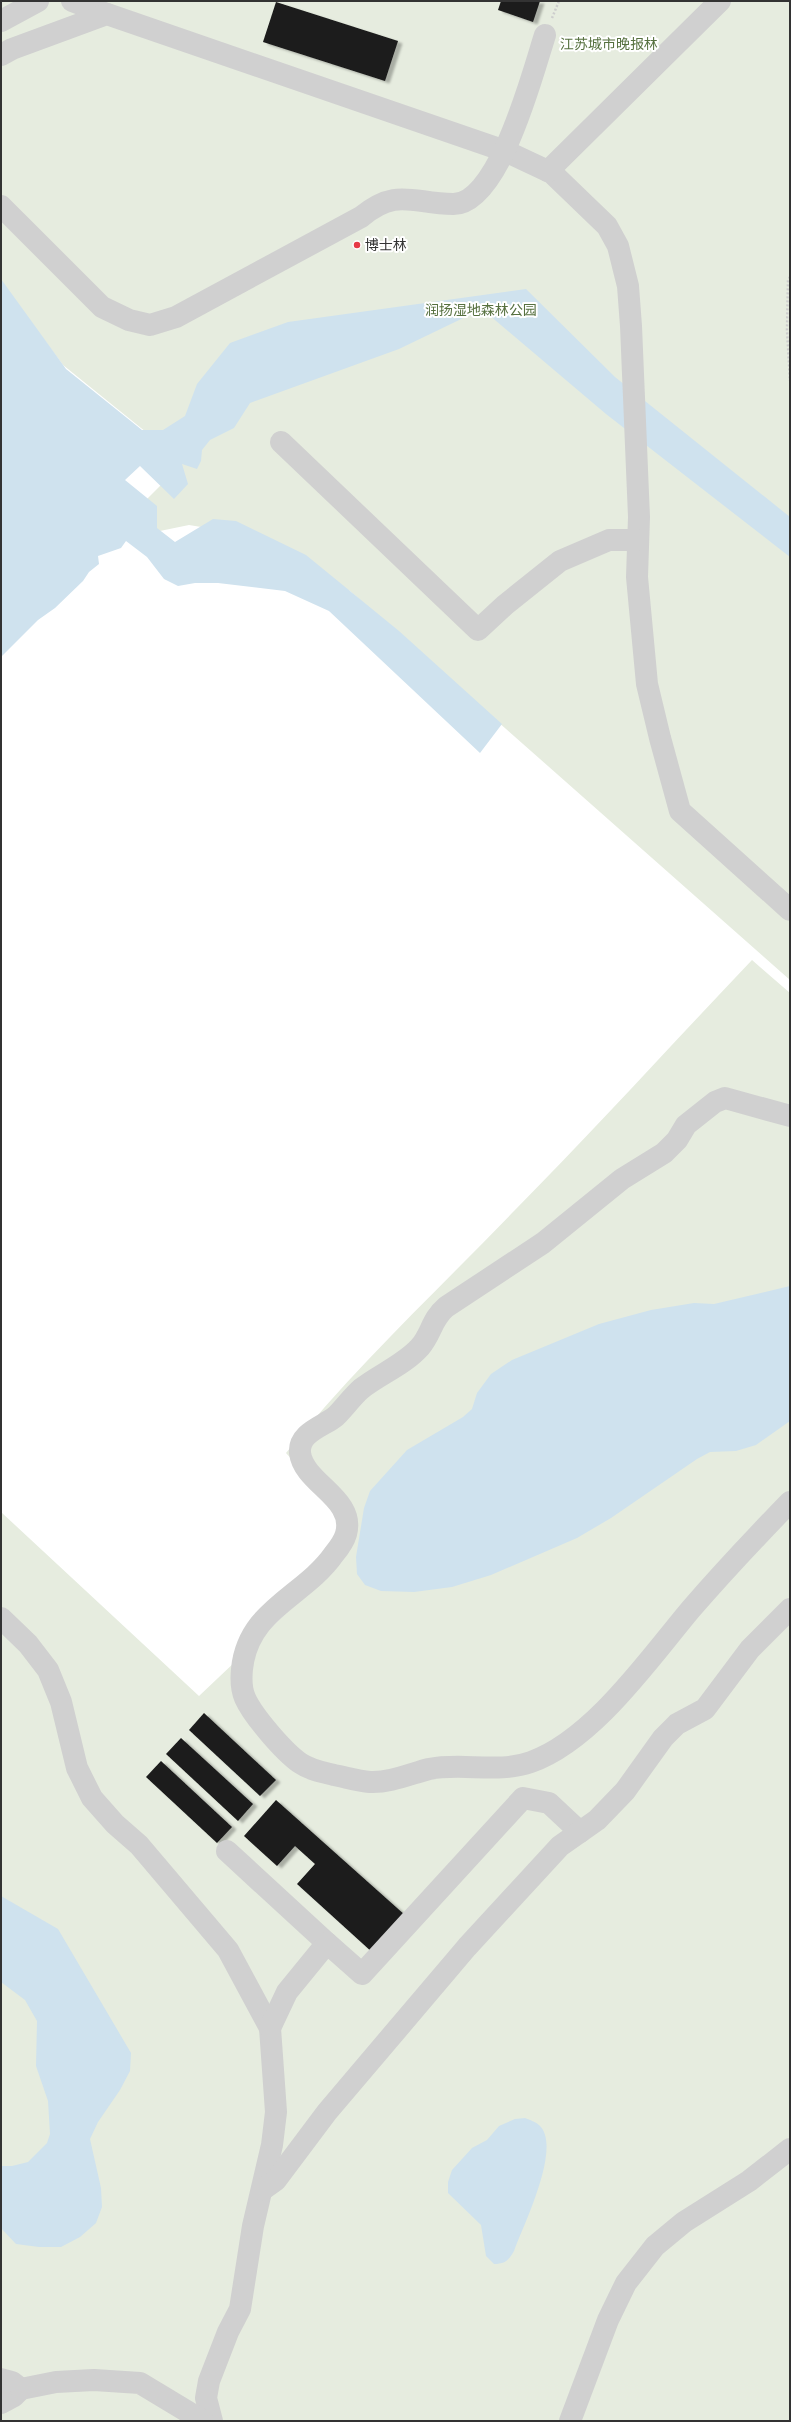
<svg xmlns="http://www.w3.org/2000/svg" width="791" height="2422" viewBox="0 0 791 2422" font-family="'Varela Round','Noto Sans SC',sans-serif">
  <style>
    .green { fill: #e6ecdf }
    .water { fill: #cfe2ee }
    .building { fill: #1a1a1a; filter: url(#shadow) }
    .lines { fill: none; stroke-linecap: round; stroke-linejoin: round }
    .path { stroke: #cdcdcd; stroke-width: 2.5; stroke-dasharray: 2 2; stroke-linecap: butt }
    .minor { stroke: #d0d0d0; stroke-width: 22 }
    .poi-dot { fill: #e63946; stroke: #fff; stroke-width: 1.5 }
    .labels { text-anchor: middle; stroke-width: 4; stroke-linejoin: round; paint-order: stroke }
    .park-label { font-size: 14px; fill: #56703f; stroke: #fff }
    .poi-label { font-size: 14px; fill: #333; stroke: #fff; text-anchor: start }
  </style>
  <defs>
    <filter id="shadow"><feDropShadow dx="4.5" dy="2.5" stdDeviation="1" flood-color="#0004"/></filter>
  </defs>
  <rect width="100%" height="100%" fill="#fff"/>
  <g class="green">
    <polygon points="1,1 790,1 790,980 350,591 244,534 189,525 155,532 145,501 170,476 167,449 63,365 1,282"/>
    <path d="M752 960 790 993V2421H1V1512L199 1696 315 1586 351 1525 286 1453C356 1366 438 1290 515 1210 596 1128 673 1043 752 960Z"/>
  </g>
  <g class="water">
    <polygon points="1,279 66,369 142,430 163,430 185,416 197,384 230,343 288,322 526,289 615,377 790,517 790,557 606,414 482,309 399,349 250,403 234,428 210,440 202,450 201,461 197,469 182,464 188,484 174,499 140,466 125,480 157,506 157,528 175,542 213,519 236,521 306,555 399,631 502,724 480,753 329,611 285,591 218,583 195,583 178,586 164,579 147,557 126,541 121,548 98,556 99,564 89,572 83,581 55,608 38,620 1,657"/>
    <polygon points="790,1286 790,1421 756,1445 736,1451 710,1452 697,1459 611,1518 577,1538 491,1575 452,1587 414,1592 381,1591 365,1585 357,1574 356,1557 364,1508 370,1491 407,1450 463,1417 472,1409 477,1393 491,1374 512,1360 599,1324 651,1310 694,1303 714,1304"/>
    <polygon points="1,1896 58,1929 131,2053 130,2071 120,2090 98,2122 90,2139 101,2188 102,2207 96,2223 80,2237 61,2247 39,2247 16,2244 1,2228 1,2166 12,2166 28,2162 47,2143 50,2134 48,2101 36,2066 37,2021 25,2000 1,1982"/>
    <path d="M525 2118C530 2120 536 2122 539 2125 563 2146 523 2226 514 2251 509 2260 505 2264 494 2264L486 2256 481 2225 448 2193V2182L452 2170 472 2148 487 2140 499 2126 515 2119Z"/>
  </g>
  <g class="building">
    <polygon points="501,1 540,1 533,22 498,10"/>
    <polygon points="276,2 398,41 385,81 263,42"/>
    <polygon points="204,1713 276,1780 260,1796 189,1730"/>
    <polygon points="181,1738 253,1804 238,1821 166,1754"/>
    <polygon points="161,1761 232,1827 217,1843 146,1777"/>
    <polygon points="276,1800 406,1916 373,1953 297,1884 315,1864 295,1846 277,1866 244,1836"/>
  </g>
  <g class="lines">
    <g class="path">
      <polyline points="552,18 559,1"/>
      <polyline points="790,277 788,280 787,330 790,381"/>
    </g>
    <g class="minor">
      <polyline points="72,1 107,14"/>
      <polyline points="1,21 38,1"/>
      <polyline points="1,55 12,49 107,14 505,151 552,173 607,226 618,246 628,286 631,326 639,517 637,577 647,684 660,738 680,811 790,910"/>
      <polyline points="548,171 720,1"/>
      <path d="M1 206 102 307 129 320 150 325 176 317 361 217C397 187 413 204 453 204 499 205 533 72 545 35"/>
      <polyline points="281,442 478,630 505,605 560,561 609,540 638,540"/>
      <path d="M790 1116 725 1098 715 1102 686 1125 677 1140 664 1153 622 1179 543 1243 446 1307C431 1320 432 1333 420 1347 404 1365 380 1374 361 1389 352 1397 345 1407 336 1416 325 1426 298 1432 300 1453 304 1484 356 1498 346 1534 344 1541 339 1548 334 1554 304 1597 248 1609 242 1669 241 1679 241 1689 245 1698 253 1716 284 1752 300 1763 310 1770 322 1772 334 1775 345 1777 358 1781 370 1782 389 1783 410 1774 429 1769 462 1762 498 1774 531 1762 593 1740 649 1659 691 1609 723 1572 756 1537 790 1502"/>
      <polyline points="1,1618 28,1644 48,1670 61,1702 77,1768 92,1798 115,1824 139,1845 228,1950 270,2028 276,2112 272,2145 253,2226 240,2309 228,2332 209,2381 206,2398 212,2421"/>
      <polyline points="227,1851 327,1943"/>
      <polyline points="270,2028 287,1992 327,1943 362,1974 523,1798 549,1803 580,1832"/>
      <polyline points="262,2190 276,2180 327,2112 467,1947 560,1846 597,1820 625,1791 663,1738 677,1724 705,1709 750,1649 790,1609"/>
      <polyline points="1,2379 12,2382 21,2389 14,2396 1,2403"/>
      <polyline points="21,2389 56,2382 94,2380 140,2383 203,2421"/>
      <polyline points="570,2421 608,2320 626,2283 655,2246 684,2222 749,2181 790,2149"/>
    </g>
  </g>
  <circle class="poi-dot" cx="357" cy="245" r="4"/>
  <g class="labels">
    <g class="park-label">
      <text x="609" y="49">江苏城市晚报林</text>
      <text x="481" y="315">润扬湿地森林公园</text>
    </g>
    <g class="poi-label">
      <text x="365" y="250">博士林</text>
    </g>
  </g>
  <rect width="791" height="2422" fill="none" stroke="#333333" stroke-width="4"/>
</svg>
